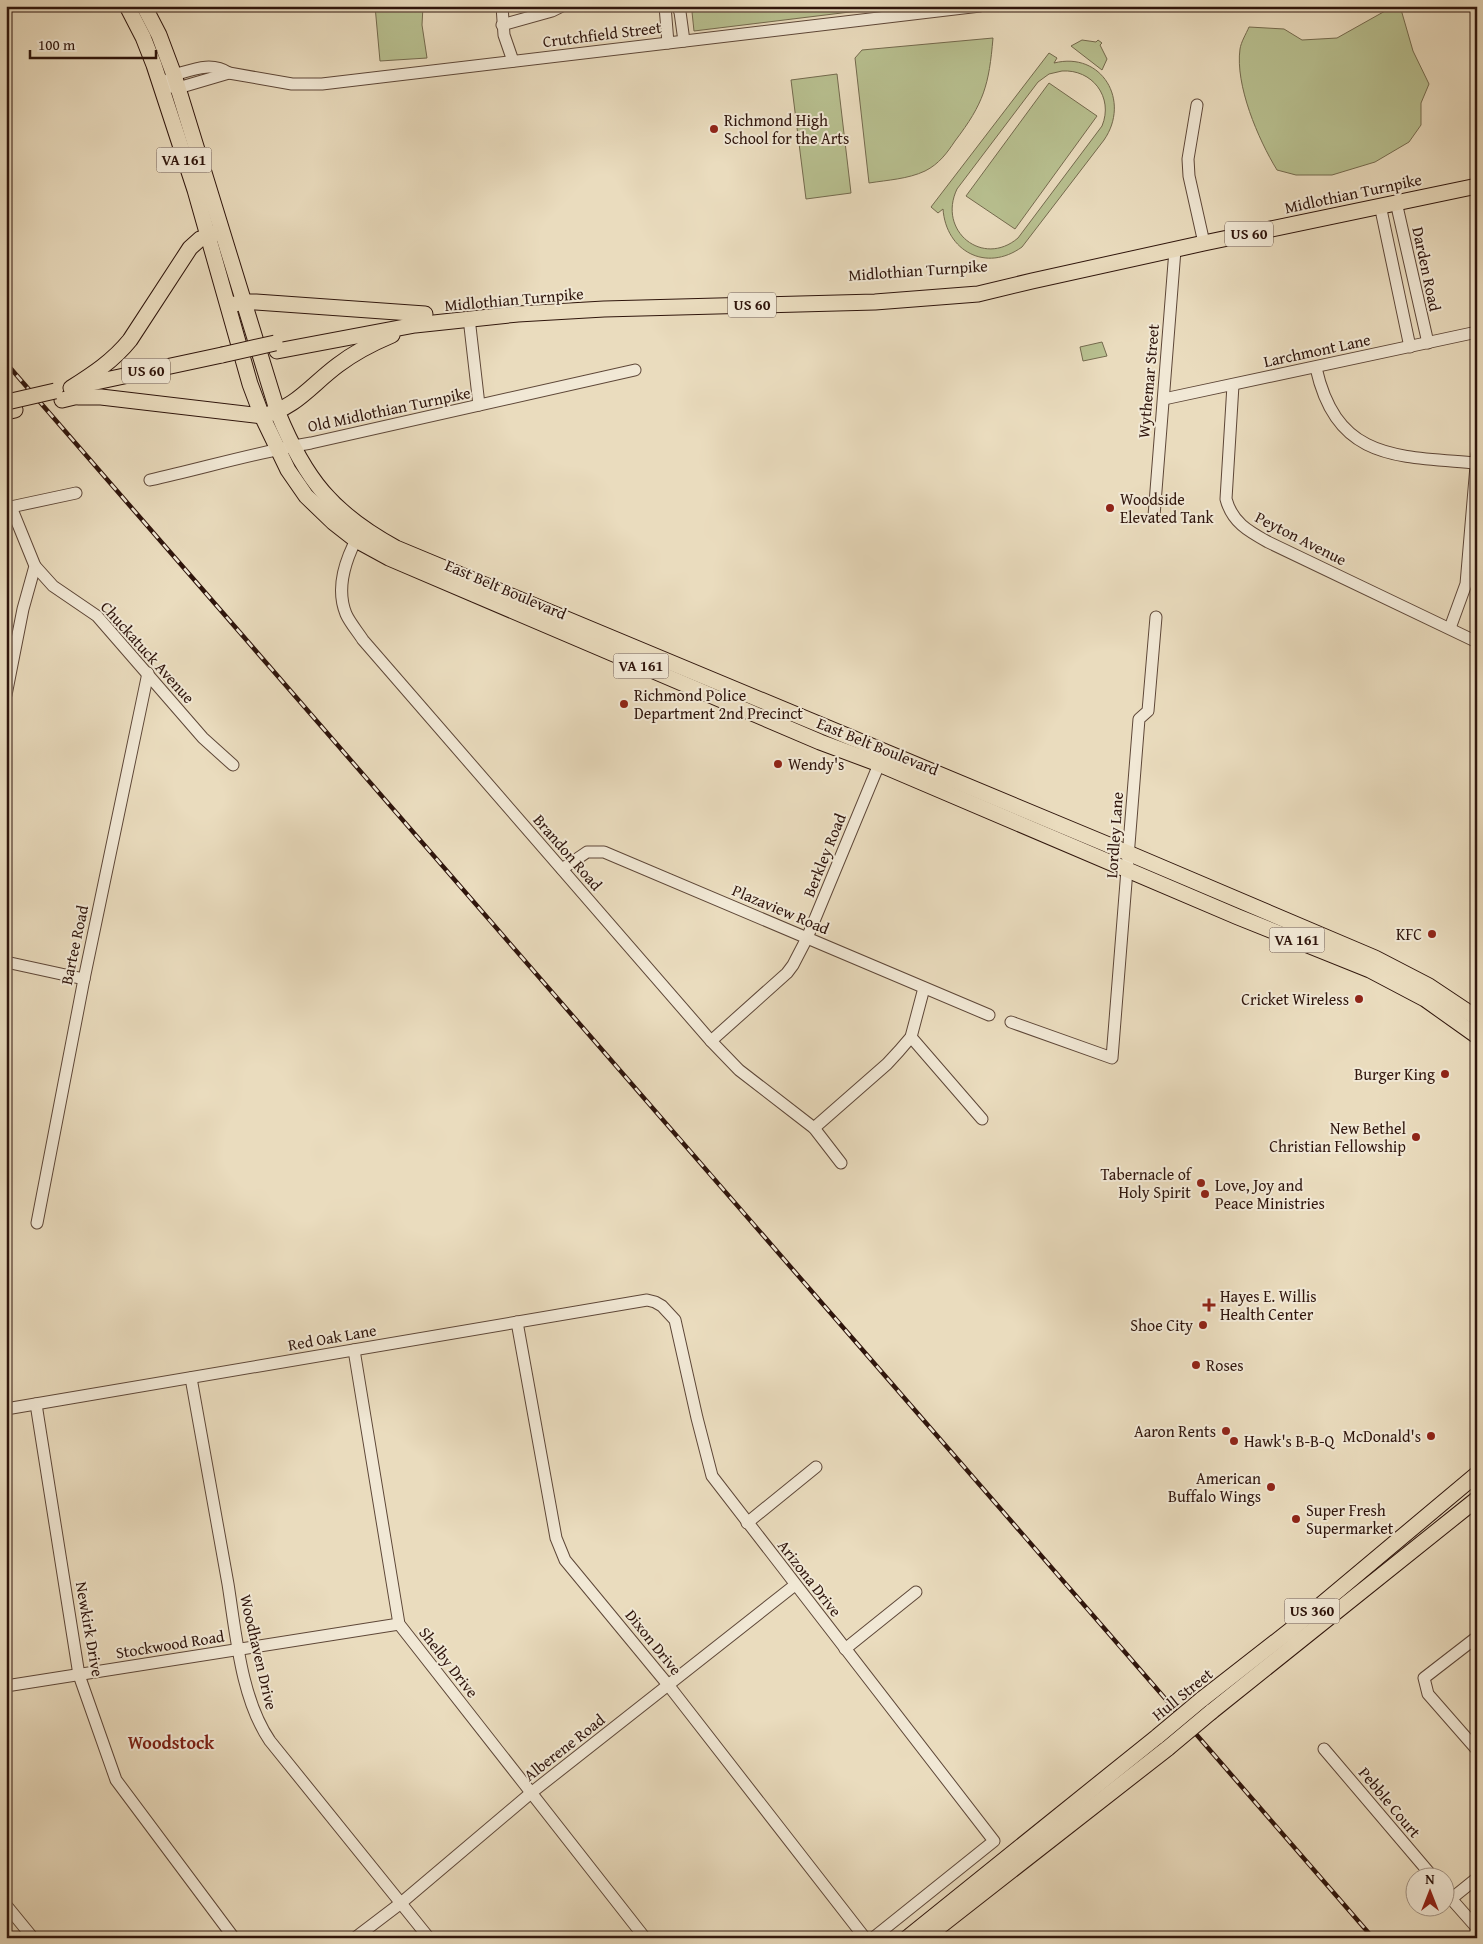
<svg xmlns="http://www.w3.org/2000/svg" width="1483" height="1944" viewBox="0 0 1483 1944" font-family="'Gentium Book Plus',serif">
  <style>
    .green { fill: #b8c090; stroke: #746a4e; fill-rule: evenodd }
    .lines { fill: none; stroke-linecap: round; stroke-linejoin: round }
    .minor-casing { stroke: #5e4738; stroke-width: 13 }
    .major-casing { stroke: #2f150c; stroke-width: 17 }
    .minor { stroke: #f1e8d5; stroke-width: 11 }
    .major { stroke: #eadcbe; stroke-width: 15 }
    .rail-casing { stroke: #2f150c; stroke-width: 4.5 }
    .rail { stroke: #f1e8d5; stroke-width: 2.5; stroke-dasharray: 8; stroke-linecap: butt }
    .major-bridge-casing { stroke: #2f150c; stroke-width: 17; stroke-linecap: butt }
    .major-bridge { stroke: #eadcbe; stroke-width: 15 }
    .poi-dot { fill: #8f2418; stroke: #f1e8d5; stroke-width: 2 }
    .labels { text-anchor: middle; stroke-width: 4; stroke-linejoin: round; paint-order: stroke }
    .shield { fill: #f1e8d5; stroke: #695448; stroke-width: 1 }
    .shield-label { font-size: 15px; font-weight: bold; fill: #2f150c }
    .street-label { font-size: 16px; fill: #2f150c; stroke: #f1e8d5 }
    .poi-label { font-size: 16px; fill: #2f150c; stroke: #f1e8d5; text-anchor: start }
    .neighbourhood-label { font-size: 18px; font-weight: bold; fill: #7a1f14; stroke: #f1e8d5 }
  </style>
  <rect width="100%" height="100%" fill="#eadcbe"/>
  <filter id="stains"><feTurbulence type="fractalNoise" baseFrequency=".004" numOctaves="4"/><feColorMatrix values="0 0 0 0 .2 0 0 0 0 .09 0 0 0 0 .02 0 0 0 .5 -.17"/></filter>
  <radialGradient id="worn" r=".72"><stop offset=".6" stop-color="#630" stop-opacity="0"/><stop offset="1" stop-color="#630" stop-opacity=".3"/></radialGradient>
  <g class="green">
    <polygon points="375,6 423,6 422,25 427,58 380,61"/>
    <polygon points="724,6 899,6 694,31 692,12"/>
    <path d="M1394 6H1400L1413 51 1429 84 1421 103V125L1409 142 1375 162 1332 175H1296L1277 170C1258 139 1235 85 1240 49 1241 42 1246 34 1249 27L1284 29 1302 40 1337 38Z"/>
    <path d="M993 38C989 85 984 103 955 141 947 153 939 164 925 171 908 179 888 180 869 183L855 58 862 50Z"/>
    <polygon points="1082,40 1096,42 1098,40 1102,43 1100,45 1107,59 1102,70 1071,46"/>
    <path d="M1049 53 1057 58 1054 63C1102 51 1131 101 1104 140L1022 247C986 273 946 251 943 209L938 213 931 207ZM1062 71C1092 69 1114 97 1102 126L1018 238C983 268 937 231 957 189L1038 82 1049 74Z"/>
    <polygon points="837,74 851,193 806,199 791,80"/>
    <polygon points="1049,83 1097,116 1015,229 966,196"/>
    <polygon points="1102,342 1107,356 1083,361 1080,347"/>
  </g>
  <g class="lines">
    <g class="minor-casing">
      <g id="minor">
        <polyline points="502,6 504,35 513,61"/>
        <polyline points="665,6 668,43"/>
        <polyline points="677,6 680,12 684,41"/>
        <polyline points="502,25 552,11 562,6"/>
        <path d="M169 79 174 75C192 70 211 61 229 73"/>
        <polyline points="172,87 178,88 229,73 292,84 322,84 980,6"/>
        <polyline points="1197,105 1188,159 1189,176 1204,243"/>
        <polyline points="1396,202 1428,343"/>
        <polyline points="1380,205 1410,347"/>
        <polyline points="469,318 479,405"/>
        <path d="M1316 368C1337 461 1397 456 1476 463"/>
        <path d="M1233 385 1226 499C1232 522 1248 531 1268 542L1477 642"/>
        <polyline points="1164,399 1477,332"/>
        <path d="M150 480C204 468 257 452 311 443L635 370"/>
        <polyline points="6,508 76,493"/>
        <polyline points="1154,516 1175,250"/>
        <path d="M359 534C346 558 335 587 346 614 350 623 358 632 363 640L711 1041 739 1070 814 1128 841 1163"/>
        <polyline points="35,566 53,586 97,616 203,738 233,765"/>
        <polyline points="1450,628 1466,584 1477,454"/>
        <polyline points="6,695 23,609 35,566 11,507"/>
        <polyline points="562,869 587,852 604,852 989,1015"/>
        <polyline points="6,962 84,979"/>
        <polyline points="1011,1022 1112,1058 1139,719 1148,711 1156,617"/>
        <polyline points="911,1037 982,1119"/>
        <polyline points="711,1041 787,973 793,965 807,938 882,757"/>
        <polyline points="814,1128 887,1064 899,1051 911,1037 924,988"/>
        <polyline points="37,1223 84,979 148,673"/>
        <polyline points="517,1322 556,1538 565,1560 669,1686 865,1938"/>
        <polyline points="354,1350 399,1624 645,1938"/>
        <path d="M191 1378C203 1446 215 1515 228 1584 236 1634 241 1699 270 1741L429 1938"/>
        <polyline points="36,1404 79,1675 116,1780 234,1938"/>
        <polyline points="6,1409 647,1300 655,1302 662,1306 675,1320 697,1418 712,1476 994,1841 873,1938"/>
        <polyline points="747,1523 816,1467"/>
        <polyline points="1477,1637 1424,1678 1428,1694 1477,1750"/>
        <polyline points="845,1649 916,1592"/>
        <polyline points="6,1686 399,1624"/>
        <polyline points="1324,1749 1432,1876"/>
        <polyline points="1446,1893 1477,1928"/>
        <polyline points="1451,1899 1477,1878"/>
        <polyline points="6,1905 33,1938"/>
        <polyline points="355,1938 401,1903 531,1793 795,1585"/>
      </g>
    </g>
    <g class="major-casing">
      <g id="major">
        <polyline points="127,6 143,37 154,65 195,190 250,384 262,416 288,470 306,496 333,522 356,540 389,558 820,742 879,764 1238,917 1370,970 1425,999 1477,1036"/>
        <path d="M144 6 159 35 174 75 278 413C305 479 332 513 396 548L1128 853 1375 958 1429 986 1477 1018"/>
        <polyline points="235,304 244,302 256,302 425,314"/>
        <polyline points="277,351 415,325 518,314 604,309 875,302 978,294 1032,281 1204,243 1477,186"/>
        <polyline points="82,385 222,355"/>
        <path d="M71 388C93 374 113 361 130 340L190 248 200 239 217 233"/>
        <path d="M78 397H101L262 416C296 408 311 385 338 365 355 352 373 343 392 335"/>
        <polyline points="62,400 87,394"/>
        <polyline points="6,412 15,410"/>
        <polyline points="1201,1700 1292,1629 1477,1474"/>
        <polyline points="1211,1712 1477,1499"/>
        <polyline points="907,1938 1158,1736"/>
        <polyline points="925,1938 1168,1748"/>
      </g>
    </g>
    <use href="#minor" class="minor"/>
    <use href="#major" class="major"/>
    <g class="rail-casing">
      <polyline id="rail" points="6,363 1373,1938"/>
    </g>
    <use href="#rail" class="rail"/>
    <g class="major-bridge-casing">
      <g id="major-bridge">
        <polyline points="222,355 275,343"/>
        <polyline points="7,402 55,391"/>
        <polyline points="1158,1736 1201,1700"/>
        <polyline points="1168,1748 1211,1712"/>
      </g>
    </g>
    <use href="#major-bridge" class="major-bridge"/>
  </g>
  <g class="poi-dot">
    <circle cx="714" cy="129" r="5"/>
    <circle cx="1110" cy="508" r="5"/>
    <circle cx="624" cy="704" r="5"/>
    <circle cx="778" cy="764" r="5"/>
    <circle cx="1432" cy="934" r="5"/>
    <circle cx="1359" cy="999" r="5"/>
    <circle cx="1445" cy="1074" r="5"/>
    <circle cx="1416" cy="1137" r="5"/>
    <circle cx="1201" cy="1183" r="5"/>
    <circle cx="1205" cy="1194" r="5"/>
    <path d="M1206.5 1297.5h5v5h5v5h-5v5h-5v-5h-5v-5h5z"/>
    <circle cx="1203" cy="1325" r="5"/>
    <circle cx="1196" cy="1365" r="5"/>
    <circle cx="1226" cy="1431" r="5"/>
    <circle cx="1431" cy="1436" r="5"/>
    <circle cx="1234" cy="1441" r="5"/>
    <circle cx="1271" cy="1487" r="5"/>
    <circle cx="1296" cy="1519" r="5"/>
  </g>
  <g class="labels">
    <g class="shield">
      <rect x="156.5" y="147.5" width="55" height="25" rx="4"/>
      <rect x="1225" y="221.5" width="48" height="25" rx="4"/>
      <rect x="728" y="292.5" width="48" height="25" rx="4"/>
      <rect x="122" y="358.5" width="48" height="25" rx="4"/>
      <rect x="613.5" y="653.5" width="55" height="25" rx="4"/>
      <rect x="1269.5" y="927.5" width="55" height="25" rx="4"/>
      <rect x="1284.5" y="1598.5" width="55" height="25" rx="4"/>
    </g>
    <g class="shield-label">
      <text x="184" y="165">VA 161</text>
      <text x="1249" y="239">US 60</text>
      <text x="752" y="310">US 60</text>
      <text x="146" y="376">US 60</text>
      <text x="641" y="671">VA 161</text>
      <text x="1297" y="945">VA 161</text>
      <text x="1312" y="1616">US 360</text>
    </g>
    <g class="street-label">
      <text transform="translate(602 34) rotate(-7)" y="6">Crutchfield Street</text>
      <text transform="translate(1353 193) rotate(-12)" y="6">Midlothian Turnpike</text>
      <text transform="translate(1427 269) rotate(78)" y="6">Darden Road</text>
      <text transform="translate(918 270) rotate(-4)" y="6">Midlothian Turnpike</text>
      <text transform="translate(514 299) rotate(-5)" y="6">Midlothian Turnpike</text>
      <text transform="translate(1317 350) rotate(-12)" y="6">Larchmont Lane</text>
      <text transform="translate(1148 381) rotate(-85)" y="6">Wythemar Street</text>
      <text transform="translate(389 409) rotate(-12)" y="6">Old Midlothian Turnpike</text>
      <text transform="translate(1301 538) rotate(27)" y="6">Peyton Avenue</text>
      <text transform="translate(506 589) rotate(23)" y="6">East Belt Boulevard</text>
      <text transform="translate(148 652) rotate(48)" y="6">Chuckatuck Avenue</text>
      <text transform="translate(878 746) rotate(22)" y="6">East Belt Boulevard</text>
      <text transform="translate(1114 835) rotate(-86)" y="6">Lordley Lane</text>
      <text transform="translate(568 852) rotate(49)" y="6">Brandon Road</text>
      <text transform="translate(824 855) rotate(-68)" y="6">Berkley Road</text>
      <text transform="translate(781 909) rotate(23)" y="6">Plazaview Road</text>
      <text transform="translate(74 945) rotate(-78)" y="6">Bartee Road</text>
      <text transform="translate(332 1337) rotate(-10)" y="6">Red Oak Lane</text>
      <text transform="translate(810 1578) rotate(52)" y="6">Arizona Drive</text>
      <text transform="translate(90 1629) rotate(80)" y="6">Newkirk Drive</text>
      <text transform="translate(654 1642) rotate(51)" y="6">Dixon Drive</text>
      <text transform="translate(170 1644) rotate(-9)" y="6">Stockwood Road</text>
      <text transform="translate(259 1652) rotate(77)" y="6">Woodhaven Drive</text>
      <text transform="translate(449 1662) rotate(52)" y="6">Shelby Drive</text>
      <text transform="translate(1182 1694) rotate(-39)" y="6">Hull Street</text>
      <text transform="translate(564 1747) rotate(-38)" y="6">Alberene Road</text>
      <text transform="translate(1390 1802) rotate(50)" y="6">Pebble Court</text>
    </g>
    <g class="poi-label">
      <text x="724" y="126">Richmond High<tspan x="724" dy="18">School for the Arts</tspan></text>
      <text x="1120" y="505">Woodside<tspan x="1120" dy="18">Elevated Tank</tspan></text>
      <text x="634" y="701">Richmond Police<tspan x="634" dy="18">Department 2nd Precinct</tspan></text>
      <text x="788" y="770">Wendy's</text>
      <text x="1422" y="940" text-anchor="end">KFC</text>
      <text x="1349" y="1005" text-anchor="end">Cricket Wireless</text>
      <text x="1435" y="1080" text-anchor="end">Burger King</text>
      <text x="1406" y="1134" text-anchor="end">New Bethel<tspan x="1406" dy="18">Christian Fellowship</tspan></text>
      <text x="1191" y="1180" text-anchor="end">Tabernacle of<tspan x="1191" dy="18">Holy Spirit</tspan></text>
      <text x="1215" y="1191">Love, Joy and<tspan x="1215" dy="18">Peace Ministries</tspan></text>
      <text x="1220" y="1302">Hayes E. Willis<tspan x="1220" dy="18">Health Center</tspan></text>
      <text x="1193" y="1331" text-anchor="end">Shoe City</text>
      <text x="1206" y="1371">Roses</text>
      <text x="1216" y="1437" text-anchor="end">Aaron Rents</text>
      <text x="1421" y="1442" text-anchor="end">McDonald's</text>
      <text x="1244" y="1447">Hawk's B-B-Q</text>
      <text x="1261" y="1484" text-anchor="end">American<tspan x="1261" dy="18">Buffalo Wings</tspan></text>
      <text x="1306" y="1516">Super Fresh<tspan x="1306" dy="18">Supermarket</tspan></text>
    </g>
    <g class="neighbourhood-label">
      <text x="171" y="1749">Woodstock</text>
    </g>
  </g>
  <rect width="1483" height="1944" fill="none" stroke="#eadcbe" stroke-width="25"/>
  <rect x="8" y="8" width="1468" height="1929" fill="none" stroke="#2f150c" stroke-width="2.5"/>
  <rect x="12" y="12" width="1458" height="1919" fill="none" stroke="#2f150c"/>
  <g transform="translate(1430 1892)"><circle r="24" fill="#f1e8d5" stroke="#a39485"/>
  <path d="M0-4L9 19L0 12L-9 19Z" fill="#8f2418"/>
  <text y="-8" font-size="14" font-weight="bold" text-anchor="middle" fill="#2f150c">N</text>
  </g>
  <path d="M30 50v8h126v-8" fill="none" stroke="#2f150c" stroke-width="2.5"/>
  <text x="38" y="50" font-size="15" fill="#2f150c" stroke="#f1e8d5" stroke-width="4" paint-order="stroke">100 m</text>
  <rect width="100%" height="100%" filter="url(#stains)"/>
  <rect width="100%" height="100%" fill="url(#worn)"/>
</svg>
